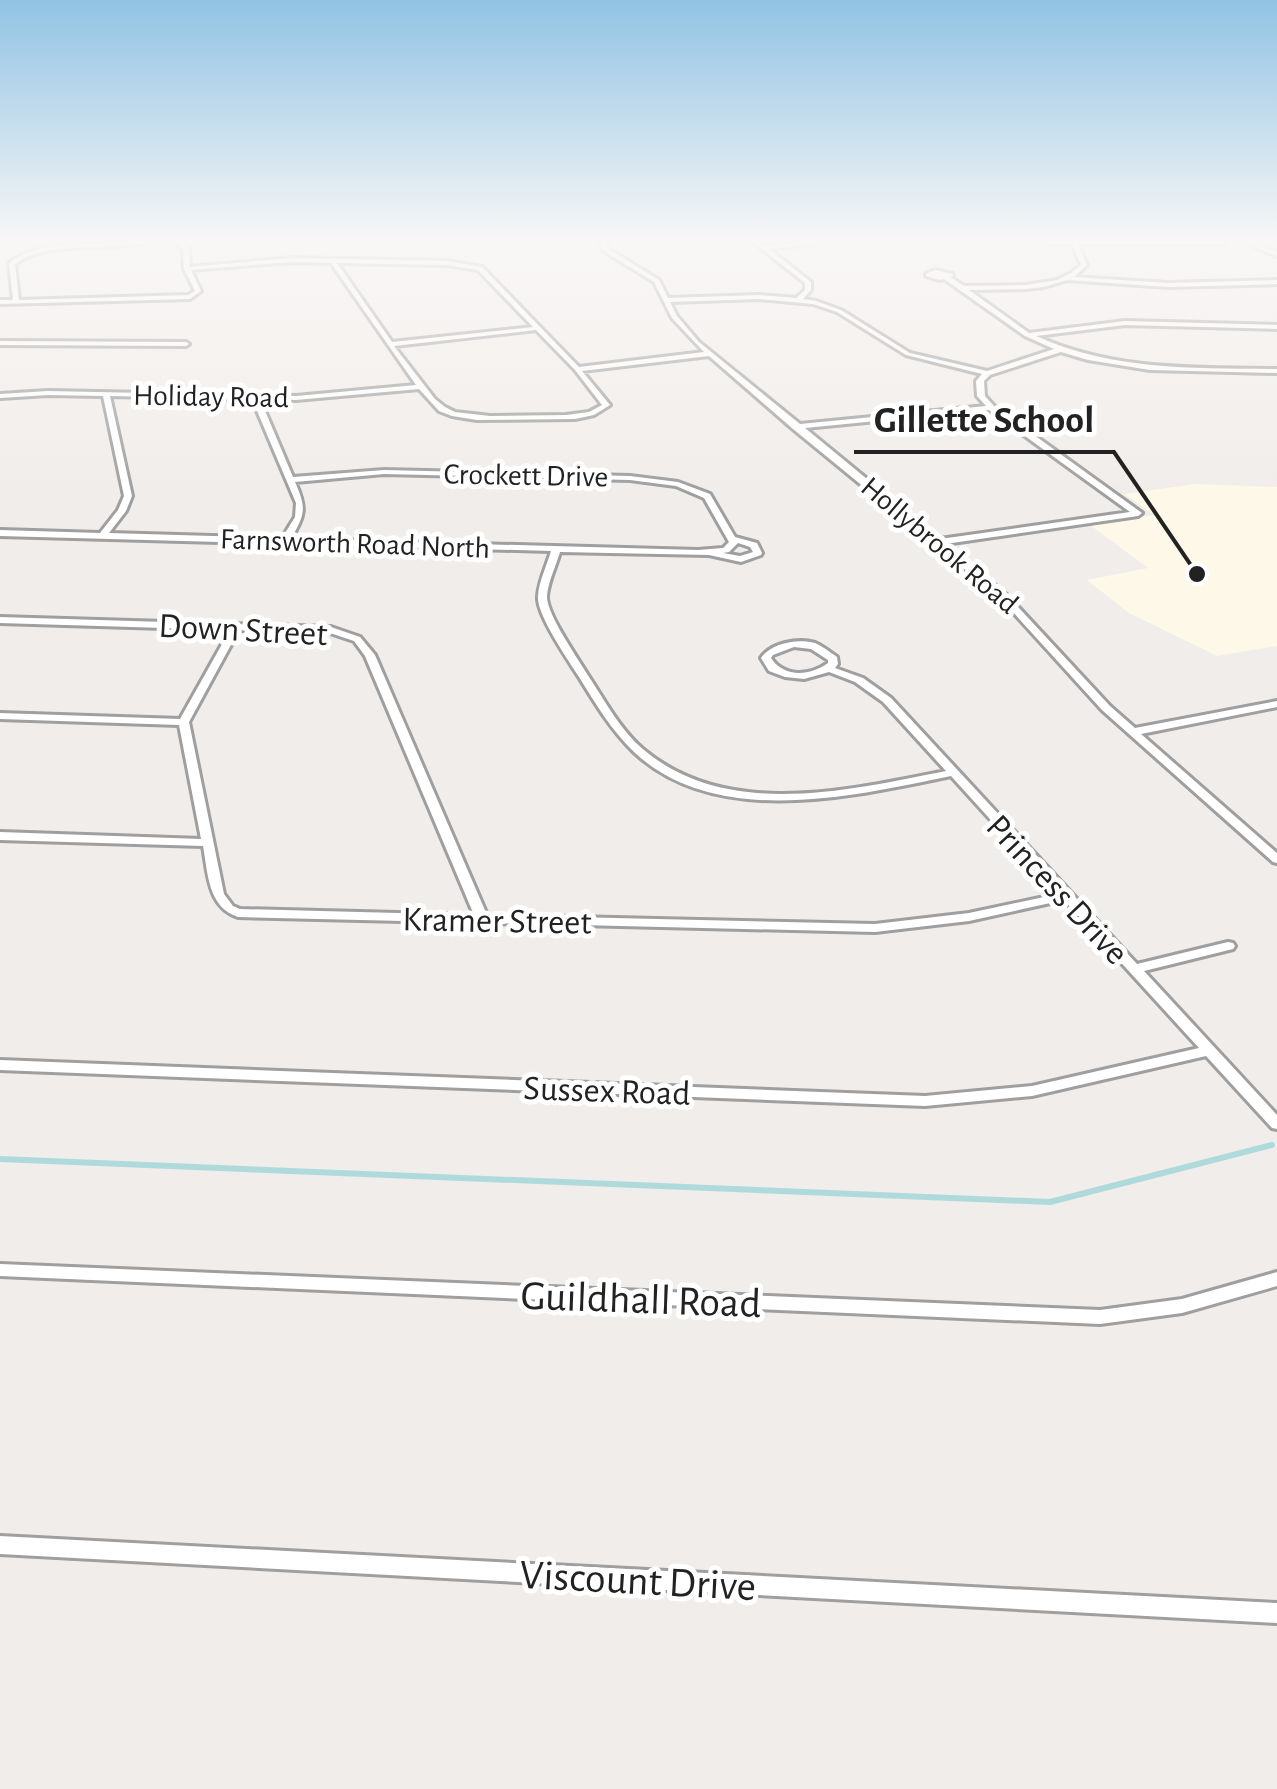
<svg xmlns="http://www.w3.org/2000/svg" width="1277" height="1789" viewBox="0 0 1277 1789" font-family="'Alegreya Sans',sans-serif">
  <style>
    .education { fill: #fdf8e7 }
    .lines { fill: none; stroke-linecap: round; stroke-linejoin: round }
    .stream { stroke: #aedadb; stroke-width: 6 }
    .minor-casing { stroke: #9f9f9f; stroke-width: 6 }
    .minor { fill: #fff; fill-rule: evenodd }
    .labels { text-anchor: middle; stroke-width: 10; stroke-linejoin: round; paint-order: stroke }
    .far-street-label { font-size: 30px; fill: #222; stroke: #fff }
    .street-label { font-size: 35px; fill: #222; stroke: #fff }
    .near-street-label { font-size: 42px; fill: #222; stroke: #fff }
    .leader { fill: none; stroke: #222; stroke-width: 4 }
    .callout-dot { fill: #222; stroke: #fff; stroke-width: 4 }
    .callout-label { font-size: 38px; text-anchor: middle; font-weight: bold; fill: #222; stroke: #fff; stroke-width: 10; stroke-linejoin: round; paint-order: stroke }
  </style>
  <rect width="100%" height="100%" fill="#f1edea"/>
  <polygon class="education" points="1195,484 1277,487 1277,646 1217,656 1129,613 1087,580 1148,568 1090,525 1155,515 1124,494"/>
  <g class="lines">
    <polyline class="stream" points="0,1159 1050,1202 1272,1145"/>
    <g class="minor-casing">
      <g id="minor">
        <path d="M129 242H146C107 253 50 238 15 264L19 300 188 295 195 291 184 269 183 249 175 242H181L189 248 190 267 292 258 447 261 482 267 579 367 704 352 672 318 654 282 602 250 600 242H606L607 248 659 280 668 298 759 295 796 298 805 290V283L753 242H759L765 246 816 242 813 244 769 249 811 282V290L803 299 816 301 841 310 910 353 987 371 1054 349 1025 336 944 279 939 280 926 276V274L935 270 953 274V276L950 277 964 286 1026 285 1057 280 1071 273 1081 265 1072 244H1048L1045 242H1227L1224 244H1078L1087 265 1074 277 1168 283 1277 280V284L1168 287 1067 280 1043 287 1026 289 969 290 1029 333 1125 321 1277 325V329L1125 325 1036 336C1114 371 1193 368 1277 369V373L1150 370 1088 360 1061 352 990 375 984 381 985 396 994 406 1142 513 1138 516 945 544 1008 596 1110 706 1135 728 1277 701V707L1141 734 1277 853V863L1273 862 1102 710 1002 600 793 429 709 356 582 371 610 405 594 415 575 419 477 420 452 416 439 411 419 389 296 400 260 399 293 477 384 470 630 476 678 482 710 494 735 537 757 543 762 553 761 555 741 562 709 555 560 552C556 566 548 582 547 596 546 614 579 660 589 677 605 701 621 731 644 750 728 820 849 790 946 771L883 702 855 682 829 672 804 679 785 677 769 671 761 658C771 643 798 638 815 643 822 646 830 652 837 657L838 664 835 668 863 678 891 698 1137 964 1228 942 1233 943 1235 946 1233 949 1144 971 1277 1115V1129L1272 1128 1206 1056 1032 1096 925 1106 0 1070V1060L925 1096 1032 1086 1199 1048 1064 900 969 921 875 932 238 917C208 907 208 874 203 846L0 840V832L201 839 179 725 0 719V713L180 719 230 630 0 623V617L331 627 360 637 375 655 487 915 875 924 969 913 1058 894 951 776C853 796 716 829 634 752 612 731 595 703 579 677 569 661 536 614 538 596 539 581 547 565 551 551L0 536V530L100 533 118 510 124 496 103 396 48 395 0 398V394L48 391 296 396 416 385 331 263 292 262 191 270 201 291 190 299 0 304V300H13L9 263C37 240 94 243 129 242ZM337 263 447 265 478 270 533 327 392 342ZM759 299 813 304 837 312 906 355 982 374 976 381 977 396 986 406 800 424 699 342 677 316 670 302ZM536 330 575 370 602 405 589 412 566 415 490 416 455 412 445 407 435 399 394 346ZM110 396 252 399 296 503 295 517 282 538 109 533 126 511 132 496ZM989 410 1130 512 940 539 805 428ZM384 474 630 480 676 486 704 498 729 542 723 548 698 550 291 539C305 514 307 509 295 482ZM738 543 750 547 753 552 740 556 723 553 729 552ZM239 630 330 633 354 641 365 656 474 915 240 909 233 906 224 894 189 722ZM794 647 811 649 828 660V663C810 676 784 678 771 658L773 655Z"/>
        <polygon points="1242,242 1249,242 1277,252 1277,256"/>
        <polygon points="0,341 186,342 189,344 186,346 0,345"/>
        <polygon points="0,1264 1100,1310 1182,1299 1277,1272 1277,1286 1182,1313 1100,1324 0,1276"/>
        <polygon points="0,1536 1277,1603 1277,1623 0,1554"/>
      </g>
    </g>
    <use href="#minor" class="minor"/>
  </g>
  <linearGradient id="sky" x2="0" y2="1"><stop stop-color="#91c3e3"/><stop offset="0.49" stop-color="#f9f7f6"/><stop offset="1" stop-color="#f9f7f6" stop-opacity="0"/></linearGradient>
  <rect width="1277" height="492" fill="url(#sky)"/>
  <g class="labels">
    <g class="far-street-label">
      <text transform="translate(211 396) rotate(1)" y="10">Holiday Road</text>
      <text transform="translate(526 475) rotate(1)" y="10">Crockett Drive</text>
      <text transform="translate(355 543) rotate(2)" y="10">Farnsworth Road North</text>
      <text transform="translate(940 545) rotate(40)" y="10">Hollybrook Road</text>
    </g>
    <g class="street-label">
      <text transform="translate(243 629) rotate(3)" y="12">Down Street</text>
      <text transform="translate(1058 889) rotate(47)" y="12">Princess Drive</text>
      <text transform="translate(497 920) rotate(1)" y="12">Kramer Street</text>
      <text transform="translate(607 1090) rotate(2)" y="12">Sussex Road</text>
    </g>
    <g class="near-street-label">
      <text transform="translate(641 1298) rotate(2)" y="15">Guildhall Road</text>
      <text transform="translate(638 1579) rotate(3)" y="15">Viscount Drive</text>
    </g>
  </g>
  <path class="leader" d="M1197 574L1114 452H854"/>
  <circle class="callout-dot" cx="1197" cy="574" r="10"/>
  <g class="callout-label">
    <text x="984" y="432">Gillette School</text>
  </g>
</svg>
